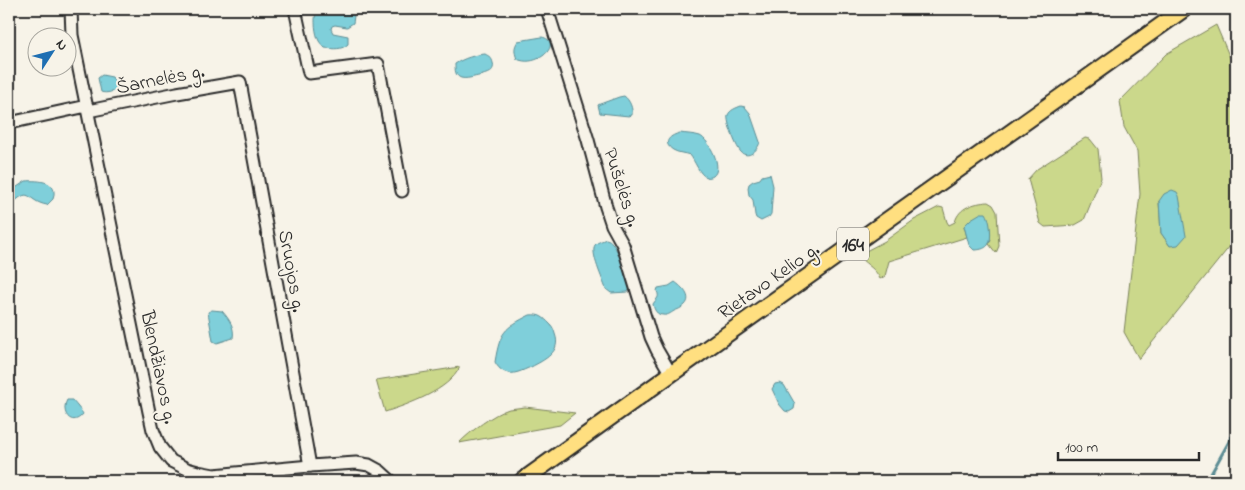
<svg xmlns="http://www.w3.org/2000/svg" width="1245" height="490" viewBox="0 0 1245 490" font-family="'Indie Flower',sans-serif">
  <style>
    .green { fill: #cbd88b; stroke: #7b825b; fill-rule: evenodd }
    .water { fill: #7fcfda; stroke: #5d8d94 }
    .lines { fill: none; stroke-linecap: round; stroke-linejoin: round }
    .stream { stroke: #5d8d94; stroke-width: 3 }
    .minor-casing { stroke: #2b2b2b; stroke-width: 15 }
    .major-casing { stroke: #2b2b2b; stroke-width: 19 }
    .minor { stroke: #f7f3e8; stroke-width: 11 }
    .major { stroke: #ffdf80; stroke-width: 15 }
    .labels { text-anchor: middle; stroke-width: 4; stroke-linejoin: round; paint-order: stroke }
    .shield { fill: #f7f3e8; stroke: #686764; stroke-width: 1 }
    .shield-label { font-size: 19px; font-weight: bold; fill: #2b2b2b }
    .street-label { font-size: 20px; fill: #2b2b2b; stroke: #f7f3e8 }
  </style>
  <rect width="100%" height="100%" fill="#f7f3e8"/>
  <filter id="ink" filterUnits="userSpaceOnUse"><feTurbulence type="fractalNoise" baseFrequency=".02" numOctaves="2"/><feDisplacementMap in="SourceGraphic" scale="10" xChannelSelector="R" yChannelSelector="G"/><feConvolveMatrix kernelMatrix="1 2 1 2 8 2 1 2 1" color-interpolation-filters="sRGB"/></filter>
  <g filter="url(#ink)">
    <g class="green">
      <path d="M1216 25 1236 72V232L1230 246 1139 359 1124 332 1140 194 1137 151 1124 127 1120 101 1166 54ZM1159 201 1170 246 1161 233Z"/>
      <polygon points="1085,138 1090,139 1098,149 1101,178 1084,220 1075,225 1045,227 1040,223 1028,179 1037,169"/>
      <path d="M988 202 993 205 997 212 999 246 996 253 989 244 991 239 964 226 967 237 889 261 885 276 880 279C876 269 867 265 860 258L864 252 885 241 914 220 939 207 943 208 947 222 949 225 955 222C959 207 974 203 988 202Z"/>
      <path d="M460 367C448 391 409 404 385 412L376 380Z"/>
      <path d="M525 407 575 413 560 425 459 443C471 431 493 414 509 409 514 408 520 408 525 407Z"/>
    </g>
    <g class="water">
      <path d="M321 9H341L351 11 354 16 353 23 347 27 335 25 332 26 331 29 333 33 348 36V44C342 50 334 49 325 48 323 46 321 44 319 41 315 33 314 20 316 11Z"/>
      <path d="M542 37C564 42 538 69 517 59 514 51 514 47 518 41Z"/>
      <path d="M485 54C489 56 492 58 493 63 496 74 482 75 474 77 470 78 465 79 461 78 455 76 455 70 455 64 464 58 475 55 485 54Z"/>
      <path d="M102 75 112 77 118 86C116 92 106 94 101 92L98 78Z"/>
      <path d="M624 96C630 100 633 109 632 115L629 116 600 113 598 105 600 104 619 97Z"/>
      <path d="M741 106 745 107 750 113 760 142C758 149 750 159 742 153 737 150 726 121 728 115 730 110 736 108 741 106Z"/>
      <path d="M680 133C686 134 694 134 700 136 709 140 724 168 713 176 711 177 709 178 706 177 699 174 695 161 690 155 684 153 678 153 673 150 661 142 671 135 680 133Z"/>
      <polygon points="770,174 773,186 771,214 769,217 761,221 756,218 755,215 753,200 749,195 748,188 749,184 753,181 760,179 762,176"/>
      <path d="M26 181C39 180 59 181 53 199L47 205C25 201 32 184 9 207V188L14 189Z"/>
      <polygon points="1172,190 1177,192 1179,196 1186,236 1178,245 1170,246 1161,233 1159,201 1164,194"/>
      <path d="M981 213H986C990 218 993 240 988 245 985 249 979 250 974 250L969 245 964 226 971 219Z"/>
      <path d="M606 239C609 240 610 240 612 243 617 248 632 282 630 288 630 290 628 290 628 292L611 293 606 289C603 280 590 253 595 245 597 242 602 241 606 239Z"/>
      <path d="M675 282C682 287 693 297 685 305 682 308 677 310 674 311 671 313 667 316 663 315 657 315 654 310 653 304 657 298 660 298 657 291L658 288 669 286Z"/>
      <path d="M212 310 222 311C229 319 235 327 233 338L217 343 213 341 208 312Z"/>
      <path d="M530 315C540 314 543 317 550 324 553 327 554 330 555 334 562 352 544 360 531 367 523 370 513 376 505 372 500 370 497 366 495 362 500 332 504 328 530 315Z"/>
      <polygon points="780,383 784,385 795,404 794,409 789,412 785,411 779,404 772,389 775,384"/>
      <path d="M67 400H72C73 401 83 413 83 414 72 428 60 413 67 400Z"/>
    </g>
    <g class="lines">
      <polyline class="stream" points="1207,481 1236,429"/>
      <g class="minor-casing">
        <g id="minor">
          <polyline points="71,9 72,35 149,412 153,430 160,447 171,461 187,469 198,472 214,475 310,466 356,463 369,465 380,471 391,481"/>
          <polyline points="295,9 309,73 378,64 402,191"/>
          <polyline points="547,9 588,140 606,207 612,225 623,245 651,337 657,350 671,374"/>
          <polyline points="88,111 177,93 240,82 310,466"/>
          <polyline points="9,123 87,106"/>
        </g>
      </g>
      <g class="major-casing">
        <polyline id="major" points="522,481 671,374 1184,9"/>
      </g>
      <use href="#minor" class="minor"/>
      <use href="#major" class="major"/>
    </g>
  </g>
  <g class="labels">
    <rect class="shield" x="837" y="227.5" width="32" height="33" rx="4"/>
    <g class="shield-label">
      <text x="853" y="251">164</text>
    </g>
    <g class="street-label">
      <text transform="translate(160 78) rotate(-11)" y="7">Šarnelės g.</text>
      <text transform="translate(623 187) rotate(72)" y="7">Pušelės g.</text>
      <text transform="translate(293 271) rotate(80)" y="7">Sruojos g.</text>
      <text transform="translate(768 280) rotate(-35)" y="7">Rietavo Kelio g.</text>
      <text transform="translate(160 367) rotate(78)" y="7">Blendžiavos g.</text>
    </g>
  </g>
  <rect width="1245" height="490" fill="none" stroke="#f7f3e8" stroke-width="30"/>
  <rect x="15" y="15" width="1215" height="460" fill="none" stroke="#2b2b2b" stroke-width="2" filter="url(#ink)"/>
  <g transform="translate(52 52) rotate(54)"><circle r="24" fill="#f7f3e8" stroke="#a5a39c"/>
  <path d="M0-4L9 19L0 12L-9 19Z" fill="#1f6fb2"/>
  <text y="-8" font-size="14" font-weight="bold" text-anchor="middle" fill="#2b2b2b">N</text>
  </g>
  <path d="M1058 452v8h141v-8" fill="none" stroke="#2b2b2b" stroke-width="2.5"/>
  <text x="1065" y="452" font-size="15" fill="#2b2b2b" stroke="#f7f3e8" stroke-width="4" paint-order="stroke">100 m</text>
</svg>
